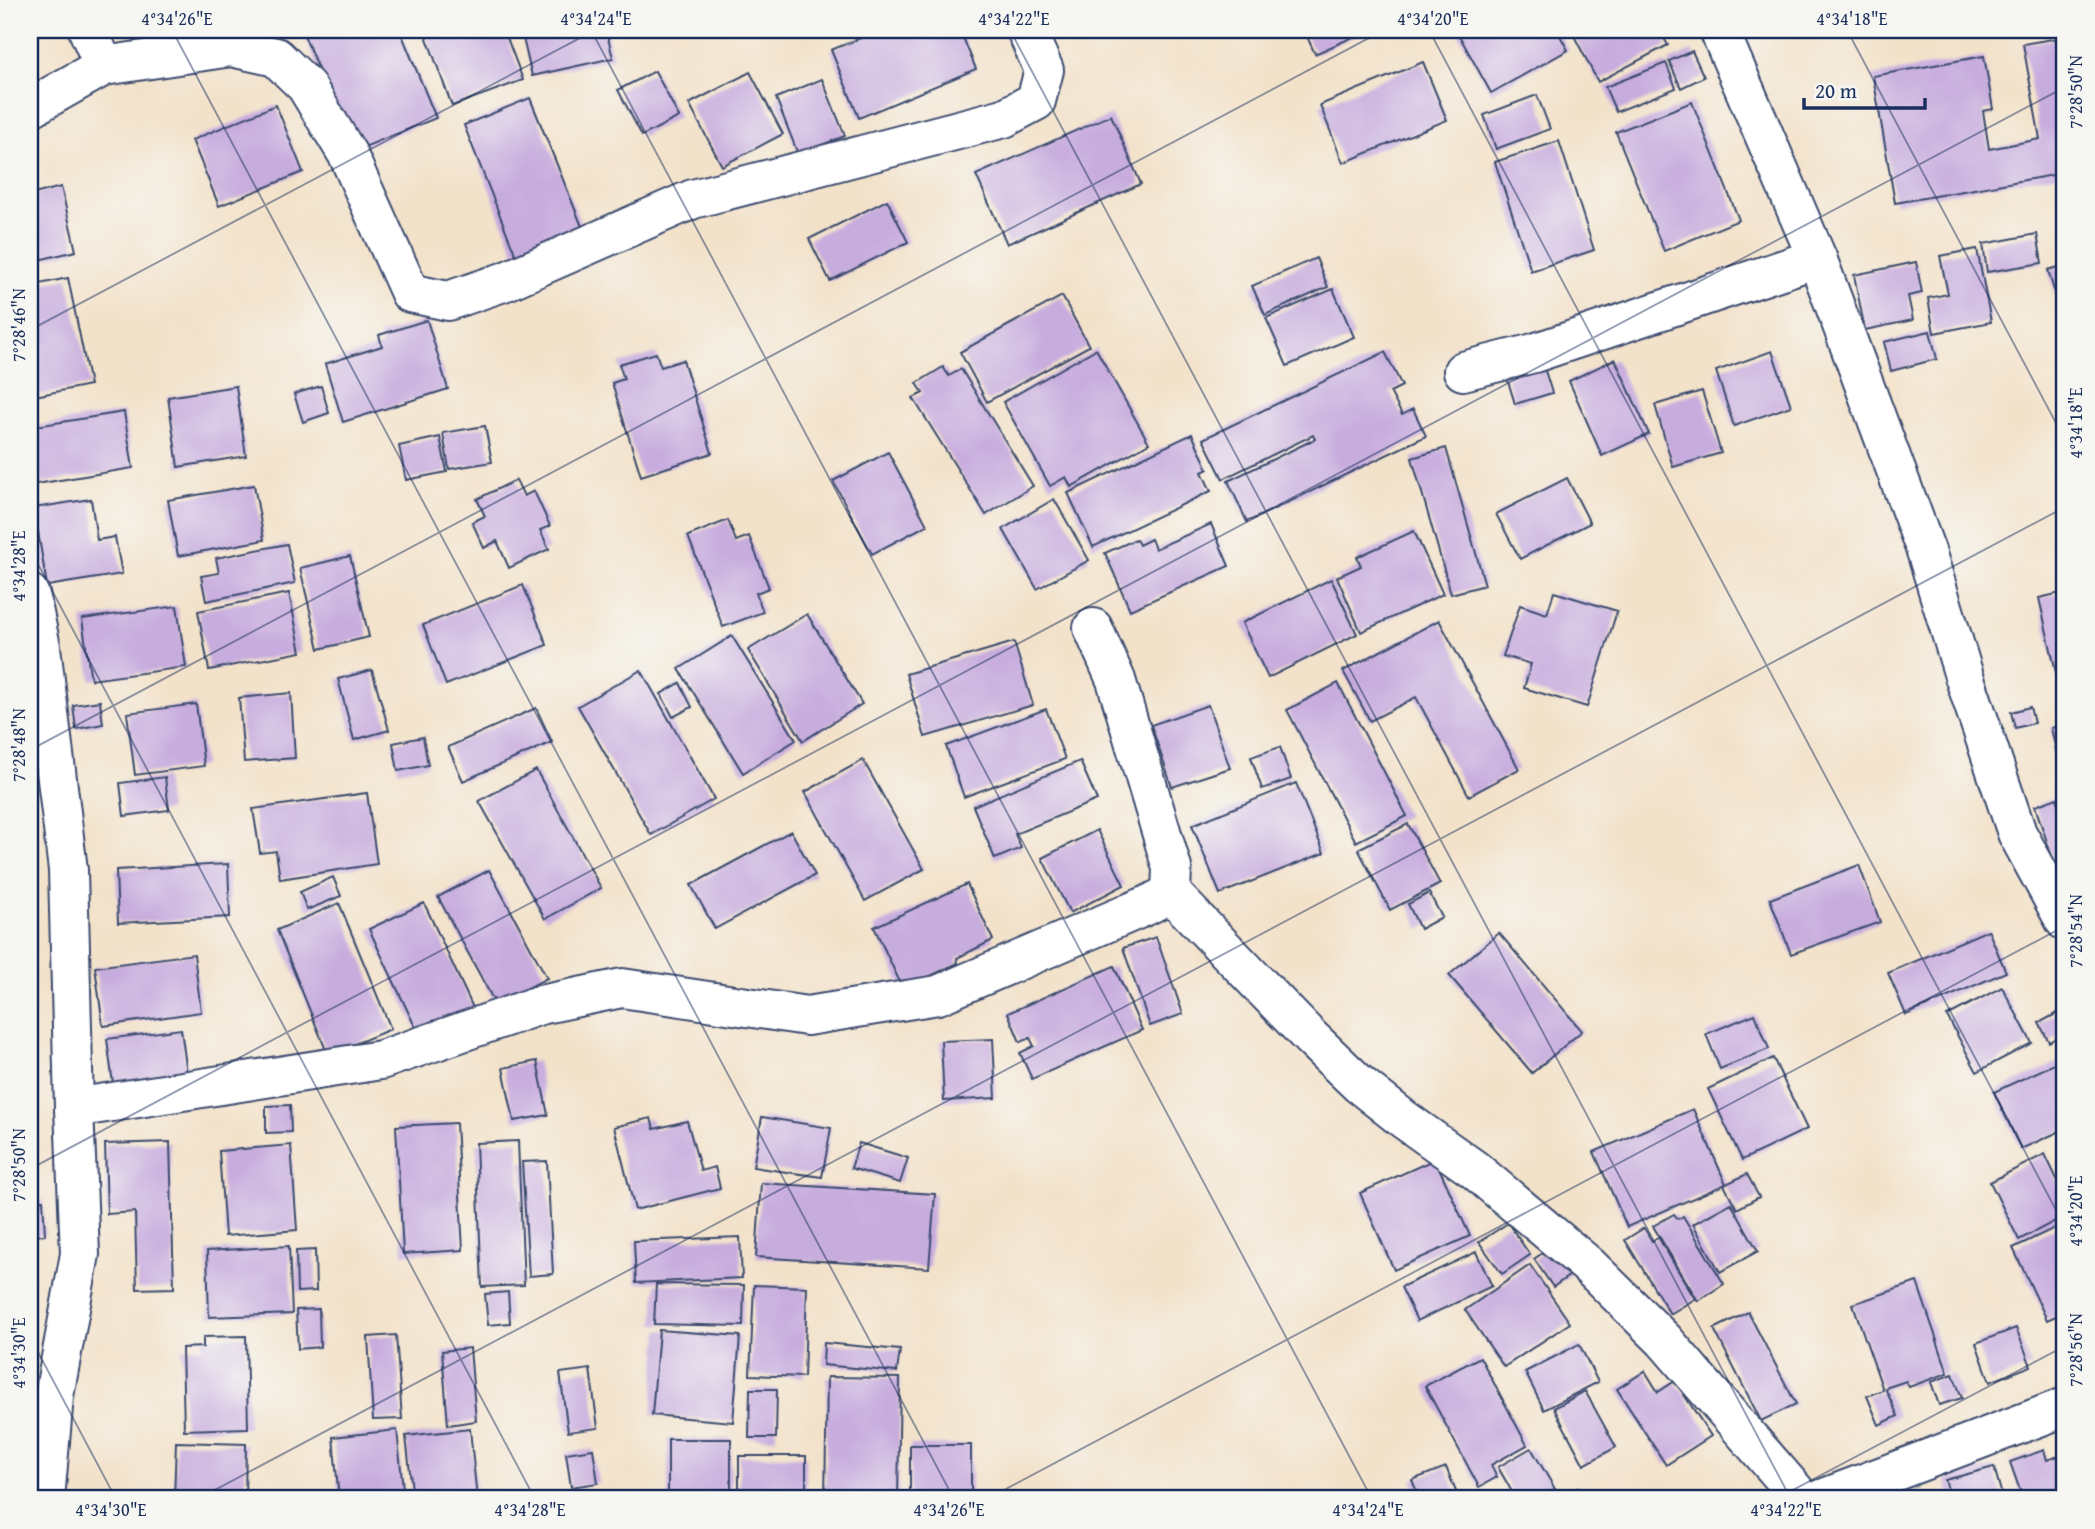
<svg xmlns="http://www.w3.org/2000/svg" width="2095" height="1529" viewBox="0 0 2095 1529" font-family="'Gentium Book Plus',serif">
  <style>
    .building { fill: #c7acde }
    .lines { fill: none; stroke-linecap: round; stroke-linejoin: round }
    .minor-casing { stroke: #3b4a6e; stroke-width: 42 }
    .minor { stroke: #fff; stroke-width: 38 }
    .ticks { fill: none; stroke: #1b2f5e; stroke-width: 2; stroke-opacity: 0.45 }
    .neatline { fill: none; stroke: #1b2f5e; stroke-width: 2.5 }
    .ticks-label { font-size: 18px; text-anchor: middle; fill: #1b2f5e }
  </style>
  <rect width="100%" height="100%" fill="#f6f6f2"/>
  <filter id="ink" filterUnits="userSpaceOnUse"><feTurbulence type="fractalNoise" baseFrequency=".0143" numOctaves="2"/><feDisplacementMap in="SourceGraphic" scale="14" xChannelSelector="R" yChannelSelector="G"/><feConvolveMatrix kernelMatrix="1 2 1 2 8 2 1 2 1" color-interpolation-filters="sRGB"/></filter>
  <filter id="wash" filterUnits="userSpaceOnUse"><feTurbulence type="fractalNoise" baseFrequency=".00686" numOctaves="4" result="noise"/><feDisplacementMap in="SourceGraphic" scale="28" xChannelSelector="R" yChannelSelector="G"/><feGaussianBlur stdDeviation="1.57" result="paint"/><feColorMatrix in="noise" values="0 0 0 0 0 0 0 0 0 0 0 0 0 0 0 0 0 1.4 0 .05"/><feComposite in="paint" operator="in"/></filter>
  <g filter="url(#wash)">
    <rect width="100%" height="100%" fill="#f3e2ca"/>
    <g id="blocks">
      <g class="building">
        <polygon points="302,30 400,30 436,118 352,152"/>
        <polygon points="424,30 504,30 523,80 452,106"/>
        <polygon points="521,30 606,30 613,58 532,76"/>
        <polygon points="880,30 960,30 976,69 859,118 831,50"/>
        <polygon points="1304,30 1369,30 1315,54"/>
        <polygon points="1456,30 1557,30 1568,50 1491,93"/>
        <polygon points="1571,30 1659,30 1668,45 1598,82"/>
        <polygon points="2065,37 2065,173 1895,203 1873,76 1984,56 1993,109 1983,111 1989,149 2040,139 2023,44"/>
        <polygon points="1692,51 1704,77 1681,88 1669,61"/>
        <polygon points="1423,62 1447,120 1343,163 1320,105"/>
        <polygon points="1666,63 1676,88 1616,112 1605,87"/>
        <polygon points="655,71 679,117 642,136 618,90"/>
        <polygon points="750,72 783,134 722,166 689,104"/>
        <polygon points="822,79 845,136 798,154 776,98"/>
        <polygon points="1537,95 1550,129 1496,149 1484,115"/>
        <polygon points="530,98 583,229 516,256 464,125"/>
        <polygon points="1692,102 1739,220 1664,251 1616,132"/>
        <polygon points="276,105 303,172 219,206 192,140"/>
        <polygon points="1111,115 1141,184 1007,244 976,175"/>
        <polygon points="1559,141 1594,250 1531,271 1495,162"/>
        <polygon points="61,187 76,251 30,262 30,195"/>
        <polygon points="887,200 908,242 830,281 809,239"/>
        <polygon points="2037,234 2042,263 1987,272 1983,244"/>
        <polygon points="1977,249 1991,322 1934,333 1928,298 1948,294 1940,256"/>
        <polygon points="1316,258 1328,287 1265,315 1252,286"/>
        <polygon points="1916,262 1922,293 1908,296 1913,320 1865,330 1854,275"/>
        <polygon points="2065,265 2065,301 2058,304 2048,270"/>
        <polygon points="68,278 90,385 30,397 30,286"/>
        <polygon points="1333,289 1354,337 1287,366 1266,318"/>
        <polygon points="1062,296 1089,346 987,402 960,352"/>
        <polygon points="427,320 448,389 343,422 325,364 382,346 379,335"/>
        <polygon points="1930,331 1937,359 1891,371 1884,342"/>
        <polygon points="1096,349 1149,443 1071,487 1066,477 1050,486 1003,402"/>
        <polygon points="1772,351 1791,406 1734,426 1716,371"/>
        <polygon points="1385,352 1402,386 1390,392 1402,415 1413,409 1426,436 1247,522 1228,481 1315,439 1313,435 1223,479 1203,439"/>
        <polygon points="656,353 661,367 683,360 712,453 641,476 612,383 624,379 619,364"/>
        <polygon points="1541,358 1552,393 1515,404 1504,368"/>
        <polygon points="1615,359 1649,434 1602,456 1569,381"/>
        <polygon points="943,367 949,376 961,369 1033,486 986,515 913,398 923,393 917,383"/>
        <polygon points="236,386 246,456 178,467 168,397"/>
        <polygon points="321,386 329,413 303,422 294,394"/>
        <polygon points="1702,391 1721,453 1673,467 1655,405"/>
        <polygon points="124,412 133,468 30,485 30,427"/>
        <polygon points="485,426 492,462 449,469 443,433"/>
        <polygon points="1192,434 1208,469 1202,472 1211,491 1093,547 1068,493"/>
        <polygon points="440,437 447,472 406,480 399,446"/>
        <polygon points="1446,448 1485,585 1451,594 1412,458"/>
        <polygon points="888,452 927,525 872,554 833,481"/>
        <polygon points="1567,478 1590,523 1520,559 1496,514"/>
        <polygon points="516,480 524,496 534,491 550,526 540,530 549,549 509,568 497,541 484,548 472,522 485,516 477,499"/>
        <polygon points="254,485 264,540 178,556 168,500"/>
        <polygon points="91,499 97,540 115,537 122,574 47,586 34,508"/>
        <polygon points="1054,499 1089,560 1037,589 1003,529"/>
        <polygon points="728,520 736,541 749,536 769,588 756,593 763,612 723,627 688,536"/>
        <polygon points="1211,524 1229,566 1130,610 1105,553 1136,539 1139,545 1151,539 1155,549"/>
        <polygon points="1414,531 1443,594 1361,632 1337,577 1361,566 1357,557"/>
        <polygon points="287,544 295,583 206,601 201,576 219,573 216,558"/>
        <polygon points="350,556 369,637 319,649 300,568"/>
        <polygon points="1331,579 1357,634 1268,678 1242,623"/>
        <polygon points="523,585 547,645 446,685 423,625"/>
        <polygon points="1554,592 1617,611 1587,707 1524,688 1531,664 1503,656 1520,605 1547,614"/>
        <polygon points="2065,592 2065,674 2057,676 2039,598"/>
        <polygon points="289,593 301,652 209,670 198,611"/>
        <polygon points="177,606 186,667 91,680 82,619"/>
        <polygon points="807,614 862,704 803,741 748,650"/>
        <polygon points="1439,620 1519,769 1469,796 1416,697 1370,721 1343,671"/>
        <polygon points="732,636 796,740 743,773 679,669"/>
        <polygon points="1014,642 1033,705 925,737 906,674"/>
        <polygon points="372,670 389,730 354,740 338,679"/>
        <polygon points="641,670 714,799 651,835 578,706"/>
        <polygon points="680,683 692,707 673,717 661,694"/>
        <polygon points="1338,683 1407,816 1356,842 1287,710"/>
        <polygon points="291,693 295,758 244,762 239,698"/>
        <polygon points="100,701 103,724 76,729 73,705"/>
        <polygon points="196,704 204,766 135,775 127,713"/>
        <polygon points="1208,705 1230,768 1172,787 1151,725"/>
        <polygon points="2030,707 2034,723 2015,728 2011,712"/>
        <polygon points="536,708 552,742 463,781 448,747"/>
        <polygon points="1046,709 1065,759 964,797 946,746"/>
        <polygon points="2065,724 2065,786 2064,786 2051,728"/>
        <polygon points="423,737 428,765 398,771 393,743"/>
        <polygon points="1280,747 1291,779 1262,789 1251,757"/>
        <polygon points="863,760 924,869 865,901 805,792"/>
        <polygon points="1080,761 1097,800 1015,834 1021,848 995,859 973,806"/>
        <polygon points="536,770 601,888 545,919 479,801"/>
        <polygon points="165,777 169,810 124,816 120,783"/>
        <polygon points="1296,783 1324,853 1220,894 1192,825"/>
        <polygon points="367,793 377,864 280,879 276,851 260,853 253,809"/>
        <polygon points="2057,798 2065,822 2065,883 2061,884 2035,806"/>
        <polygon points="1408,824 1440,884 1390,910 1358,849"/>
        <polygon points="1097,830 1124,885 1070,913 1042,858"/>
        <polygon points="791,831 815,875 715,929 691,885"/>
        <polygon points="228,864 230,917 118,923 116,870"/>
        <polygon points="1859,865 1880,922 1791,954 1770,899"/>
        <polygon points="489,870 547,978 496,1005 438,897"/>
        <polygon points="333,877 341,896 307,910 300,892"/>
        <polygon points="967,884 993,940 957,958 958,963 903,989 874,927"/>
        <polygon points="1429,893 1442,917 1420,929 1408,904"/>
        <polygon points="339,903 391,1029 328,1055 277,930"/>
        <polygon points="424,903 474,1010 419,1035 369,929"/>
        <polygon points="1988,930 2006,972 1906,1015 1888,973"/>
        <polygon points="1499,933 1582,1031 1532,1073 1449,975"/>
        <polygon points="1156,937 1183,1014 1150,1026 1123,948"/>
        <polygon points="194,954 201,1012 103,1026 95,967"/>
        <polygon points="1114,966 1142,1030 1032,1079 1020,1053 1034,1046 1030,1038 1020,1042 1008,1013"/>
        <polygon points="2002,987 2032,1043 1977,1072 1947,1016"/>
        <polygon points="2065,1009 2065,1051 2058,1037 2049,1042 2039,1023"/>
        <polygon points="1755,1014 1769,1049 1720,1069 1706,1034"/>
        <polygon points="181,1029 187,1073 113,1084 107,1039"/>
        <polygon points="993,1039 996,1098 944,1101 941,1041"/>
        <polygon points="1773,1058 1807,1129 1742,1160 1708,1089"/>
        <polygon points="2065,1059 2065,1129 2021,1149 1994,1092"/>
        <polygon points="537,1061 548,1115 514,1121 503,1068"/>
        <polygon points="290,1105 291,1132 266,1133 266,1106"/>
        <polygon points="1693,1109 1726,1184 1627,1227 1594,1152"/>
        <polygon points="762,1117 831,1128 822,1177 753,1167"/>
        <polygon points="651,1118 654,1129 687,1121 701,1171 715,1167 720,1188 635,1210 614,1127"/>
        <polygon points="456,1123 463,1250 403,1254 396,1126"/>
        <polygon points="518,1141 524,1285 482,1287 476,1143"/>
        <polygon points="170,1142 174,1288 137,1289 135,1212 107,1214 105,1144"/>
        <polygon points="859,1143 908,1158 900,1183 851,1168"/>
        <polygon points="291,1145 297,1230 225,1236 219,1151"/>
        <polygon points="2045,1154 2065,1196 2065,1216 2019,1240 1990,1182"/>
        <polygon points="1435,1159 1470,1236 1394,1270 1360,1193"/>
        <polygon points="547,1161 553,1274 529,1276 522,1162"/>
        <polygon points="1747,1174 1759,1197 1737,1209 1724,1185"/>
        <polygon points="761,1183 935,1194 929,1268 756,1257"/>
        <polygon points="43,1200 45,1235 30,1236 30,1201"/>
        <polygon points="1731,1203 1758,1251 1720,1272 1693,1224"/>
        <polygon points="1674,1214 1678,1219 1683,1216 1724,1284 1698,1301 1653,1226"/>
        <polygon points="1508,1223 1530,1255 1502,1274 1479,1242"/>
        <polygon points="2065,1223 2065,1312 2047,1320 2013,1248"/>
        <polygon points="1644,1228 1652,1241 1658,1237 1695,1299 1670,1314 1625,1240"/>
        <polygon points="740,1237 742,1278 636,1283 634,1241"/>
        <polygon points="1554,1245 1573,1273 1553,1287 1534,1259"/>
        <polygon points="289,1246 292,1314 209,1317 207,1251"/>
        <polygon points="315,1250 316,1291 297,1292 296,1251"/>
        <polygon points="1476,1252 1492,1286 1417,1321 1401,1287"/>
        <polygon points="1530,1265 1570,1323 1504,1367 1465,1310"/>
        <polygon points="1917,1282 1948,1373 1909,1387 1906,1381 1885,1388 1898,1416 1879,1425 1867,1396 1883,1390 1853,1304"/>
        <polygon points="656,1284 744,1285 743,1326 654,1324"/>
        <polygon points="754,1285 807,1287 804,1377 750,1375"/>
        <polygon points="508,1292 510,1323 488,1325 485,1294"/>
        <polygon points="319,1309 320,1347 298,1349 296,1310"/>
        <polygon points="1748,1312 1796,1404 1761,1421 1714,1329"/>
        <polygon points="2016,1328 2031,1366 1990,1382 1976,1343"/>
        <polygon points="659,1330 740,1336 733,1422 652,1415"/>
        <polygon points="396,1335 402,1419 373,1420 368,1337"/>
        <polygon points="246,1336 248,1428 184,1430 182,1348 203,1347 203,1337"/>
        <polygon points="824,1343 900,1350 897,1372 823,1365"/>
        <polygon points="1579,1344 1598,1382 1544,1410 1525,1372"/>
        <polygon points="470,1348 476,1421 448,1425 442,1351"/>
        <polygon points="1480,1357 1527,1445 1491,1465 1497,1477 1479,1487 1425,1386"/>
        <polygon points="590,1369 598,1428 568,1432 560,1373"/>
        <polygon points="1645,1371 1658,1392 1675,1381 1711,1436 1666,1465 1617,1389"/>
        <polygon points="1953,1374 1962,1398 1939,1405 1931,1382"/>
        <polygon points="827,1377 900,1378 898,1499 825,1499"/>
        <polygon points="750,1389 777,1389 776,1438 749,1438"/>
        <polygon points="1585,1391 1616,1447 1584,1465 1554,1408"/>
        <polygon points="470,1429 477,1499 413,1499 406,1436"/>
        <polygon points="397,1430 404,1499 339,1499 333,1437"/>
        <rect x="668" y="1439" width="63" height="60"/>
        <polygon points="176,1442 246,1444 245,1499 174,1499"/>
        <rect x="910" y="1445" width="61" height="54"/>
        <polygon points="1531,1448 1555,1489 1536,1499 1516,1499 1498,1467"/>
        <polygon points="593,1449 598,1483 571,1487 566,1453"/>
        <polygon points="2044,1450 2047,1460 2065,1454 2065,1499 2023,1499 2010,1462"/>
        <rect x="739" y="1456" width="67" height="43"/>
        <polygon points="1446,1467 1459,1499 1420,1499 1412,1480"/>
        <polygon points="1994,1467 2003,1499 1951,1499 1945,1480"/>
        <polygon points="1578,1487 1585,1499 1557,1499"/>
      </g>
    </g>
  </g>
  <g filter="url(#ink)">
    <use href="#blocks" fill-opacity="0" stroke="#3b4a6e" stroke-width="2"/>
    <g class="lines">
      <g class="minor-casing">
        <g id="minor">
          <polyline points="88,30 104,66"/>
          <polyline points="1719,30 1817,258 1926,551 1964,676 2017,833 2065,921"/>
          <polyline points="30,108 104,66 231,47 276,57 306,86 348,155 410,293 448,301 506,281 693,199 1004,118 1036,101 1044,70 1026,30"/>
          <polyline points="1463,371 1534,353 1817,258"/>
          <polyline points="30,594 41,647 68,870 74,1108 80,1254 54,1396 45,1499"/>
          <polyline points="1093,628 1116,680 1172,868 1171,893 1311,1038 1359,1084 1402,1118 1475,1170 1588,1265 1664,1340 1802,1499"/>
          <polyline points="74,1108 381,1060 540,1005 622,988 807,1016 938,995 1148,905 1171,893"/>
          <polyline points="1822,1499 2065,1407"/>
        </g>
      </g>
      <use href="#minor" class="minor"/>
    </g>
  </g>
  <path class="ticks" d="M172 30 954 1499M591 30 1372 1499M1010 30 1791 1499M1429 30 2065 1227M1847 30 2065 440M30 330 595 30M30 549 535 1499M30 750 1384 30M30 1169 2065 87M30 1337 116 1499M198 1499 2065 507M987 1499 2065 926M1776 1499 2065 1346"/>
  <rect width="2095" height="1529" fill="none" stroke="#f6f6f2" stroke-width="77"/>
  <path d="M1804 98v10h121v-10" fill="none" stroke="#1b2f5e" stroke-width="3.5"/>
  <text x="1815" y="98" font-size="21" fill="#1b2f5e" stroke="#f6f6f2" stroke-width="5" paint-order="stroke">20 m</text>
  <rect x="38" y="38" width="2018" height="1452" class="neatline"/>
  <g class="ticks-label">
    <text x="177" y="25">4°34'26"E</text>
    <text x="596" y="25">4°34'24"E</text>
    <text x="1014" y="25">4°34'22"E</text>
    <text x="1433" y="25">4°34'20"E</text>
    <text x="1852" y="25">4°34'18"E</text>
    <text transform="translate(2076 92) rotate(-90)" y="6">7°28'50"N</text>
    <text transform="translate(19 325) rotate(-90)" y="6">7°28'46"N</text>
    <text transform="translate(2076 423) rotate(-90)" y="6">4°34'18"E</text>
    <text transform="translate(19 566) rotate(-90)" y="6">4°34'28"E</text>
    <text transform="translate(19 745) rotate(-90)" y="6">7°28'48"N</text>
    <text transform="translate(2076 931) rotate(-90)" y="6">7°28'54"N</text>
    <text transform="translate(19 1165) rotate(-90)" y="6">7°28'50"N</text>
    <text transform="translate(2076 1211) rotate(-90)" y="6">4°34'20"E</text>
    <text transform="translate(2076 1350) rotate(-90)" y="6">7°28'56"N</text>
    <text transform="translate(19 1353) rotate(-90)" y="6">4°34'30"E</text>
    <text x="111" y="1516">4°34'30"E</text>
    <text x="530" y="1516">4°34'28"E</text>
    <text x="949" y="1516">4°34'26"E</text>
    <text x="1368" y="1516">4°34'24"E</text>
    <text x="1786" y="1516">4°34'22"E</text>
  </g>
</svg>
